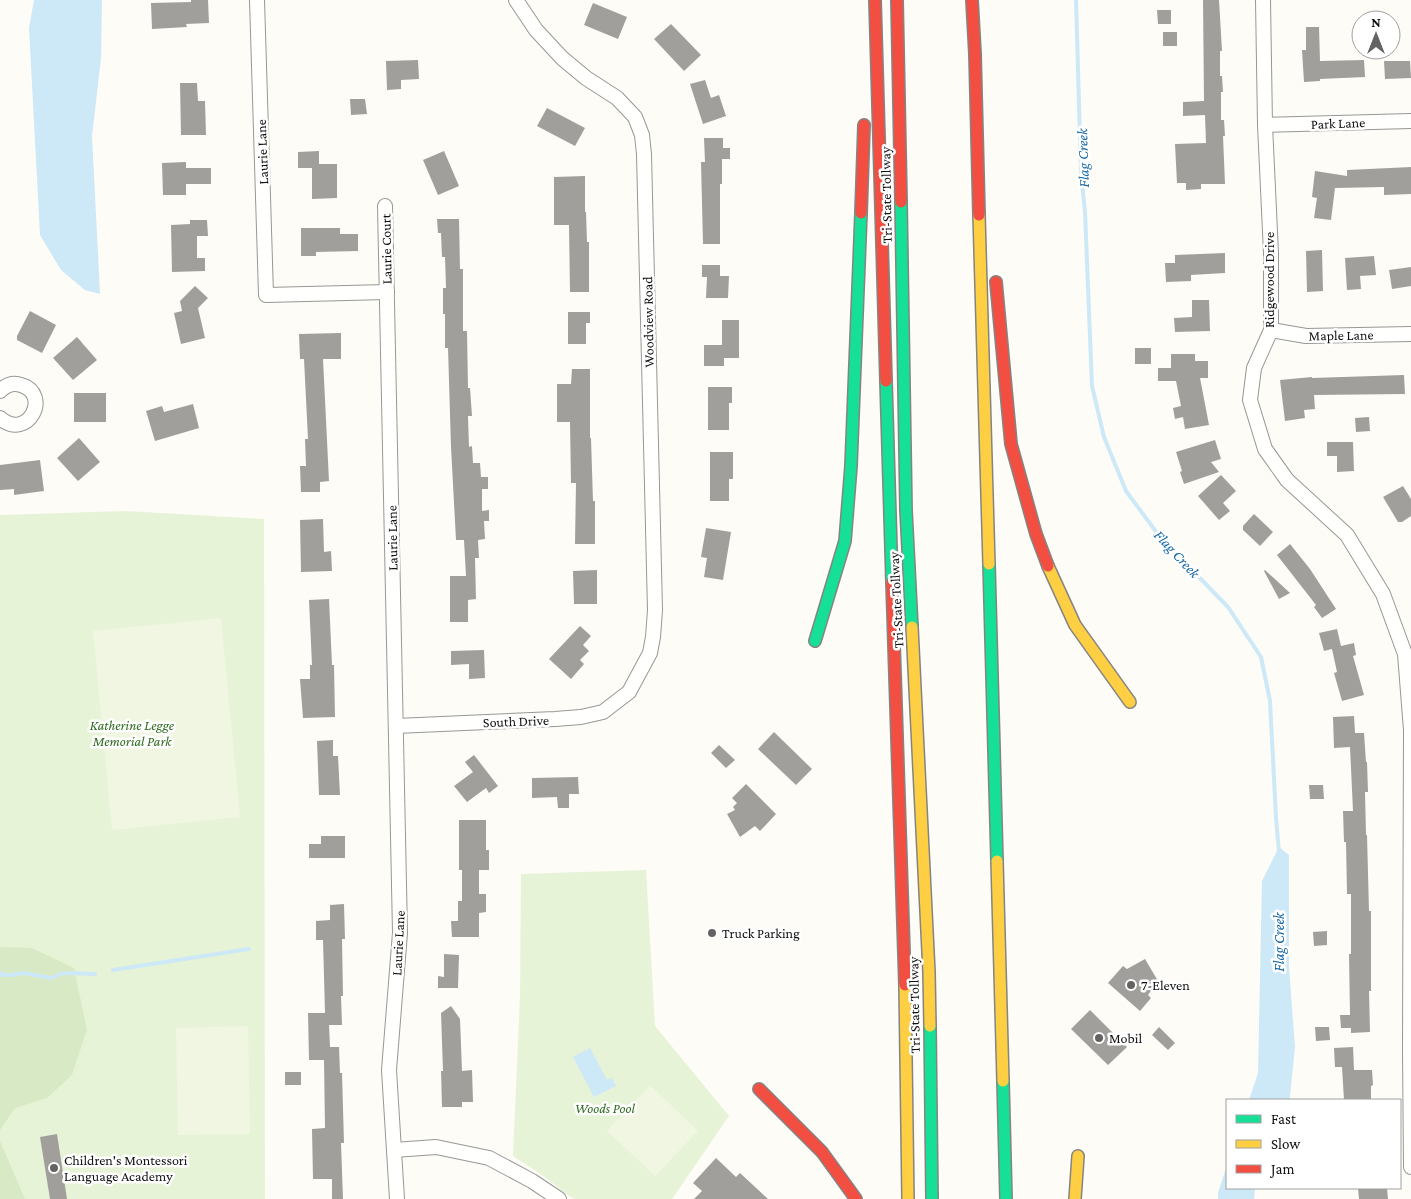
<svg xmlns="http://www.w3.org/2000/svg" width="1411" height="1199" viewBox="0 0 1411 1199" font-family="'Crimson Pro',serif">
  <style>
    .green { fill: #e7f3d7 }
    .forest { fill: #d8eac5 }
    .pitch { fill: #f0f6e1 }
    .water { fill: #cde8f7 }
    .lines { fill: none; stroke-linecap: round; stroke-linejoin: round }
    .stream { stroke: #cde8f7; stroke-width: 4 }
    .building { fill: #a19f9c }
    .street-casing { stroke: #979795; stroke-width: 16 }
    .fast-casing { stroke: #858482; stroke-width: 14 }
    .slow-casing { stroke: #858482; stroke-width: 14 }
    .jam-casing { stroke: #858482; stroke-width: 14 }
    .street { stroke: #fffffe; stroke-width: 14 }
    .fast { stroke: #16e098; stroke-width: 11 }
    .slow { stroke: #ffcf43; stroke-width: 11 }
    .jam { stroke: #f24e42; stroke-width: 11 }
    .poi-dot { fill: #646362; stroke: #fff; stroke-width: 2 }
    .labels { text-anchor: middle; stroke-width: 5; stroke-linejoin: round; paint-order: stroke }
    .street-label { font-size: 14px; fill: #111; stroke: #fff }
    .park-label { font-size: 14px; font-style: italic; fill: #2f6b1f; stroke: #fff }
    .poi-label { font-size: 14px; fill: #111; stroke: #fff; text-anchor: start }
    .water-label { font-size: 15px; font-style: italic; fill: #1768a6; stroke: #fff }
  </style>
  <rect width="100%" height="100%" fill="#fdfcf7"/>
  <g class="green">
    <polygon points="125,511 264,519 265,1199 0,1199 0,515"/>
    <polygon points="646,870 655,1026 729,1116 672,1199 575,1199 569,1196 542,1175 513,1156 520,997 521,874"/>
  </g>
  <g class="forest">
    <polygon points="0,947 32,948 74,968 87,1030 72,1075 47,1098 15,1108 0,1130"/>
    <polygon points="0,1141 25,1199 0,1199"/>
  </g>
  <g class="pitch">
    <polygon points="221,618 240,817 112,830 93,631"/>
    <polygon points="248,1026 250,1134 178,1135 176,1028"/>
    <polygon points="650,1085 698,1131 655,1176 607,1131"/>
  </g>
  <g class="water">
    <polygon points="34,0 102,0 101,58 92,136 100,294 85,290 61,270 40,235 29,28"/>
    <polygon points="1279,847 1289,855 1289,967 1295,1047 1290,1096 1289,1100 1249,1100 1258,1073 1262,881"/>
    <polygon points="590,1048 607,1080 612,1078 616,1086 594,1097 573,1057"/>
    <polygon points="1227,1165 1227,1188 1255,1188 1254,1199 1218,1199 1218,1193"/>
  </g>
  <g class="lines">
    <g class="stream">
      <polyline points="1076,0 1081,173 1085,212 1092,386 1104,437 1126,491 1160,537 1228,607 1261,657 1270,701 1276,818 1279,852"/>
      <polyline points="113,970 249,949"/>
      <polyline points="0,972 2,975 12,975 23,973 52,978 60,974 69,973 95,974"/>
    </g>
  </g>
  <g class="building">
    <polygon points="191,0 208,0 209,23 186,24 187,27 152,29 151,3 191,2"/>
    <polygon points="1203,0 1219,0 1222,51 1220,51 1220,76 1222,76 1223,92 1221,92 1221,120 1224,120 1225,136 1223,136 1225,184 1201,184 1201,189 1186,190 1186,183 1177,183 1175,144 1206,143 1205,115 1183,116 1183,102 1204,101"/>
    <polygon points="593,3 627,17 618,39 584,25"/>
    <polygon points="1157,10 1171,10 1171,24 1158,24"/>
    <polygon points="671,24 701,55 684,71 654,39"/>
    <polygon points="1306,27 1319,27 1320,61 1364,60 1365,77 1320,79 1320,81 1304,82 1302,50 1306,50"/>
    <rect x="1163" y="32" width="14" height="14"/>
    <polygon points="418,60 419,79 401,80 401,89 387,90 386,61"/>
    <polygon points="1384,61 1410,61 1411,78 1385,79"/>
    <polygon points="705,80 711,98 719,95 726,116 703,124 690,84"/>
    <polygon points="180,83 197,83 198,101 205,101 206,135 181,135"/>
    <polygon points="350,99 365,99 367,114 351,115"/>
    <polygon points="547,108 585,128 575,146 537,126"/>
    <polygon points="704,138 723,138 723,148 730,148 730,159 722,159 722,184 720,184 720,244 703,244 701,162 705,162"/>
    <polygon points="319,151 319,164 337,164 337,198 312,199 312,168 298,168 298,152"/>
    <polygon points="444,151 459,186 438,195 423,160"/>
    <polygon points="186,162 186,168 211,168 211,184 186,184 186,195 163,195 162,163"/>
    <polygon points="1411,167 1411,194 1384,195 1384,187 1335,188 1331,220 1314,218 1317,198 1312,197 1315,171 1347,176 1347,170"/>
    <polygon points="585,176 585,212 586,212 587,242 589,242 589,292 570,292 569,225 554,225 554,177"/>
    <polygon points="437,219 459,219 460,269 463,269 463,331 467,331 468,388 470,388 472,416 468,416 469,447 472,446 473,463 480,463 481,477 488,477 488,489 482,489 482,511 489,510 489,521 484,521 485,539 478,540 479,558 475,558 476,599 468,600 468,622 450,622 450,576 466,576 464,540 456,540 451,447 448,348 445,348 445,314 443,314 443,288 446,288 445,257 442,257 441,233 438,233"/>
    <polygon points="190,220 207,220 208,236 197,236 197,258 205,258 205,271 172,272 171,225 190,224"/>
    <polygon points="301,228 340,228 340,234 358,234 358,251 316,252 316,256 301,256"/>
    <polygon points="1322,250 1323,291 1307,292 1306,251"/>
    <polygon points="1225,253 1225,273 1191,275 1191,281 1166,282 1165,263 1175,263 1175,255"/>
    <polygon points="1374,256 1376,275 1360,276 1361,289 1347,290 1345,258"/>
    <polygon points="702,265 720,265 720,276 729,276 728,298 706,298 707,277 702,277"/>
    <polygon points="1411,267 1411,286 1392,289 1389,270"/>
    <polygon points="195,286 208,298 198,308 205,338 181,344 174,313 182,311 180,301"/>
    <polygon points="1192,300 1209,300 1210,331 1175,332 1174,318 1192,317"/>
    <polygon points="30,311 56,325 42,353 17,340 17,336"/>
    <polygon points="568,312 590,312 590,323 586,323 586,344 568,344"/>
    <polygon points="722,320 739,320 739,358 724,358 724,366 704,366 704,345 722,345"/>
    <polygon points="341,333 341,359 323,359 329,481 320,482 320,492 301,492 300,466 306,466 305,439 308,439 304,359 300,359 299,334"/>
    <polygon points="77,337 97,360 73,380 53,358"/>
    <rect x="1135" y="348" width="16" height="16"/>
    <polygon points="1171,354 1195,354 1195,361 1208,361 1208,378 1200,378 1209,425 1185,429 1183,417 1175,419 1173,408 1181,406 1176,381 1158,381 1158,368 1171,368"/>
    <polygon points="572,369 590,369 590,438 591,438 593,501 595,501 595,544 575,544 576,483 571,483 570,422 557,422 557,384 571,384"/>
    <polygon points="1404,375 1405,394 1314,395 1315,409 1304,410 1305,418 1285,421 1280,380 1312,377 1312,378"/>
    <polygon points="708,387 732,387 732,403 729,403 729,430 708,430"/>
    <rect x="74" y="393" width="32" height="29"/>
    <polygon points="193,404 199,428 155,441 146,411 162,406 164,412"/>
    <polygon points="1369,417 1370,431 1356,432 1355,418"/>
    <polygon points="79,438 100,462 78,481 57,458"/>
    <polygon points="1215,440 1221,459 1211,462 1219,472 1184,484 1180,472 1182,471 1176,452"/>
    <polygon points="1327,442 1353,442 1354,471 1337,472 1337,456 1327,456"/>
    <polygon points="710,452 733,452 733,479 729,479 729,501 710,501"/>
    <polygon points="40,460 44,491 14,495 14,489 0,490 0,465"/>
    <polygon points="1221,475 1236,491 1223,503 1230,511 1219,520 1198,496"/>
    <polygon points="1403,486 1411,499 1411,516 1402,522 1398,522 1383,497"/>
    <polygon points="1254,514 1273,532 1260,546 1243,530 1243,526"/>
    <polygon points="323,519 324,552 331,551 332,571 301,572 300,520"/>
    <polygon points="706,528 731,532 723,580 704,577 707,558 701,557"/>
    <polygon points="1290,544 1310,569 1336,609 1322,618 1314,607 1316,605 1277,555"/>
    <polygon points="597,570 597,604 574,604 573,571"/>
    <polygon points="1265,570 1290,593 1279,599 1264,571"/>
    <polygon points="329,599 332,665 334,665 335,717 303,718 300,679 310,679 310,665 312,665 309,600"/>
    <polygon points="580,626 591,636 583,645 589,651 580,660 584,664 571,679 549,659"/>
    <polygon points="1337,629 1341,646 1354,643 1356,655 1353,656 1364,695 1342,701 1334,673 1337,672 1332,649 1324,651 1319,633"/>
    <polygon points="484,650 485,678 469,679 469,664 451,665 451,651"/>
    <polygon points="1354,716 1355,733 1364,733 1366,762 1367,762 1368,792 1365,792 1366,835 1367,835 1369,911 1371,911 1371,991 1369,991 1370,1032 1351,1033 1351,1028 1341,1028 1340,1015 1350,1015 1349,954 1351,954 1351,894 1347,894 1346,842 1344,842 1343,811 1353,811 1350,747 1334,748 1333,717"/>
    <polygon points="774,732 812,769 796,785 758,749"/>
    <polygon points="333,740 333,756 338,756 340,795 319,795 317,741"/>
    <polygon points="719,745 735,760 726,768 711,753"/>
    <polygon points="474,755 498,786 489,793 486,788 467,802 454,786 473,772 465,762"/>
    <polygon points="578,777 579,794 569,794 569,808 558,808 557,797 532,798 532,778"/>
    <polygon points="746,784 776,814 760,831 755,826 740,837 727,814 735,810 733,807 737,803 732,798"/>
    <polygon points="1309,785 1323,785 1324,799 1310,799"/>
    <polygon points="459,820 486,820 486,850 489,850 489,870 479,870 479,894 486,894 486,912 479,913 479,937 452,937 451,921 458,921 458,901 462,901 462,870 459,870"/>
    <polygon points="321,836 345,836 345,858 309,858 309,844 321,844"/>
    <polygon points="344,904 345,939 342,939 343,996 341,996 342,1025 329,1025 330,1047 339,1047 340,1073 342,1073 344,1143 341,1143 343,1199 332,1199 332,1179 313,1179 312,1129 325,1128 324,1060 309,1060 308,1013 325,1013 323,940 316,940 316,921 330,920 330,905"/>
    <polygon points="1327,931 1327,945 1314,946 1313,932"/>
    <polygon points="444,954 459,955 458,988 438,988 438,976 444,977"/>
    <polygon points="1145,959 1158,981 1151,986 1152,989 1148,995 1151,998 1140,1011 1108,983 1123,966 1127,969"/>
    <polygon points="451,1006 460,1019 462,1071 472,1070 473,1102 462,1102 462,1107 442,1107 441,1071 443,1071 441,1013"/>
    <polygon points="1090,1010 1127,1047 1108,1065 1071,1029"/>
    <polygon points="1159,1027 1175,1043 1168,1050 1152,1035"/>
    <polygon points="1315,1027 1329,1027 1330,1040 1316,1041"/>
    <polygon points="1353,1047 1354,1070 1372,1070 1373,1085 1371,1086 1371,1100 1344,1100 1342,1067 1335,1067 1334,1048"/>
    <rect x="285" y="1072" width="16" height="13"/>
    <polygon points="57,1134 67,1199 50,1199 40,1137"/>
    <polygon points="716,1158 736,1177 740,1173 768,1199 694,1199 702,1191 693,1183"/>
    <polygon points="1358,1188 1387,1188 1388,1199 1359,1199"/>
  </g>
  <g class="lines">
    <g class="street-casing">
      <g id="street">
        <polyline points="257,0 266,295 387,292"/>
        <polyline points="1263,0 1265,125 1271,253 1271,330 1254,368 1250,400 1265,449 1287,480 1347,535 1383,594 1405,654 1411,730 1410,1050 1411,1167"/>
        <polyline points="1265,125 1411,121"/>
        <polyline points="385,206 400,933 389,1070 397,1199"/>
        <polyline points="1271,330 1306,336 1411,334"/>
        <path d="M0 391C6 385 13 382 21 385 52 394 28 442 0 418"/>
        <polyline points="396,726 555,719 581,717 603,712 629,692 650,653 653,637 655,610 644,154 642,135 635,117 617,98 586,78 562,58 536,30 516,0"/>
        <polyline points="394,1150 436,1147 489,1158 532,1181 559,1199"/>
      </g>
    </g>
    <g class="fast-casing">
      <g id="fast">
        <polyline points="901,202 906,510 912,627"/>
        <polyline points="886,381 892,582"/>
        <polyline points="989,564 997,861"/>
        <polyline points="815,641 845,541 851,466 861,213"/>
        <polyline points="930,1026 932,1199"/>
        <polyline points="1003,1081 1006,1199"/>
      </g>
    </g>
    <g class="slow-casing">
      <g id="slow">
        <polyline points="979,215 989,564"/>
        <polyline points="1048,566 1075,625 1130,702"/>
        <polyline points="912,627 929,972 930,1026"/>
        <polyline points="997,861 1003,1081"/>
        <polyline points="905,985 908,1199"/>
        <polyline points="1075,1199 1078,1156"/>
      </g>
    </g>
    <g class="jam-casing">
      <g id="jam">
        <polyline points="875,0 886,381"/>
        <polyline points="897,0 901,202"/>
        <polyline points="972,0 975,54 979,215"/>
        <polyline points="861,213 864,125"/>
        <polyline points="996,282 1011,444 1036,534 1048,566"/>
        <polyline points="892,582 905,985"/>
        <polyline points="759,1089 822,1152 856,1199"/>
      </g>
    </g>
    <use href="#street" class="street"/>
    <use href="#fast" class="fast"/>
    <use href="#slow" class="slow"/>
    <use href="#jam" class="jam"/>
  </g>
  <g class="poi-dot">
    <circle cx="712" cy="933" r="5"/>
    <circle cx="1131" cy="985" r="5"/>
    <circle cx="1099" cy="1038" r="5"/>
    <circle cx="54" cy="1168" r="5"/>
  </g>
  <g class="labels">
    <g class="street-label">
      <text transform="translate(1338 123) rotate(-2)" y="5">Park Lane</text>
      <text transform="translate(262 152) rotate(-92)" y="5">Laurie Lane</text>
      <text transform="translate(886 195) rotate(-91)" y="5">Tri-State Tollway</text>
      <text transform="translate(386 249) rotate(-91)" y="5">Laurie Court</text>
      <text transform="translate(1269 280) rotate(-90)" y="5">Ridgewood Drive</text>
      <text transform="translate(648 322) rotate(-91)" y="5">Woodview Road</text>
      <text transform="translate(1341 335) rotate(-1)" y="5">Maple Lane</text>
      <text transform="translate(392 538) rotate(-91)" y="5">Laurie Lane</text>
      <text transform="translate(896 600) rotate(-93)" y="5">Tri-State Tollway</text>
      <text transform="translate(516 721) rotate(-2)" y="5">South Drive</text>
      <text transform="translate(398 943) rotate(-87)" y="5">Laurie Lane</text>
      <text transform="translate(914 1005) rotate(-91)" y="5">Tri-State Tollway</text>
    </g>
    <g class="park-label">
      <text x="132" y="730">Katherine Legge<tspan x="132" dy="16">Memorial Park</tspan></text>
      <text x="605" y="1113">Woods Pool</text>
    </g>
    <g class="poi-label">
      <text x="722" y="938">Truck Parking</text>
      <text x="1141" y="990">7-Eleven</text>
      <text x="1109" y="1043">Mobil</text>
      <text x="64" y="1165">Children's Montessori<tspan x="64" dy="16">Language Academy</tspan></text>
    </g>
    <g class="water-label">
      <text transform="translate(1083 158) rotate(-92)" y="5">Flag Creek</text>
      <text transform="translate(1177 554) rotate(47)" y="5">Flag Creek</text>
      <text transform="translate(1279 942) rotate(-90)" y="5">Flag Creek</text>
    </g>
  </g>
  <rect x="1226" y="1099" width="175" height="90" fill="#ffffff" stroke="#a0a0a0"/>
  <rect x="1236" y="1115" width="25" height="8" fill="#16e098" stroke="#a0a0a0"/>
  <text x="1271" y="1124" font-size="15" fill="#111111">Fast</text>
  <rect x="1236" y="1140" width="25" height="8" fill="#ffcf43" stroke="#a0a0a0"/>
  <text x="1271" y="1149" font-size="15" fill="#111111">Slow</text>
  <rect x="1236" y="1165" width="25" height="8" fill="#f24e42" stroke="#a0a0a0"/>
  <text x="1271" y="1174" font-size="15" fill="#111111">Jam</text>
  <g transform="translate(1376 35)"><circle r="24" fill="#ffffff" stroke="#a0a0a0"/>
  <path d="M0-4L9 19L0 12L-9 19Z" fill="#646362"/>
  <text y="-8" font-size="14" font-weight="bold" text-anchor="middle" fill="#111111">N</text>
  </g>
</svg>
